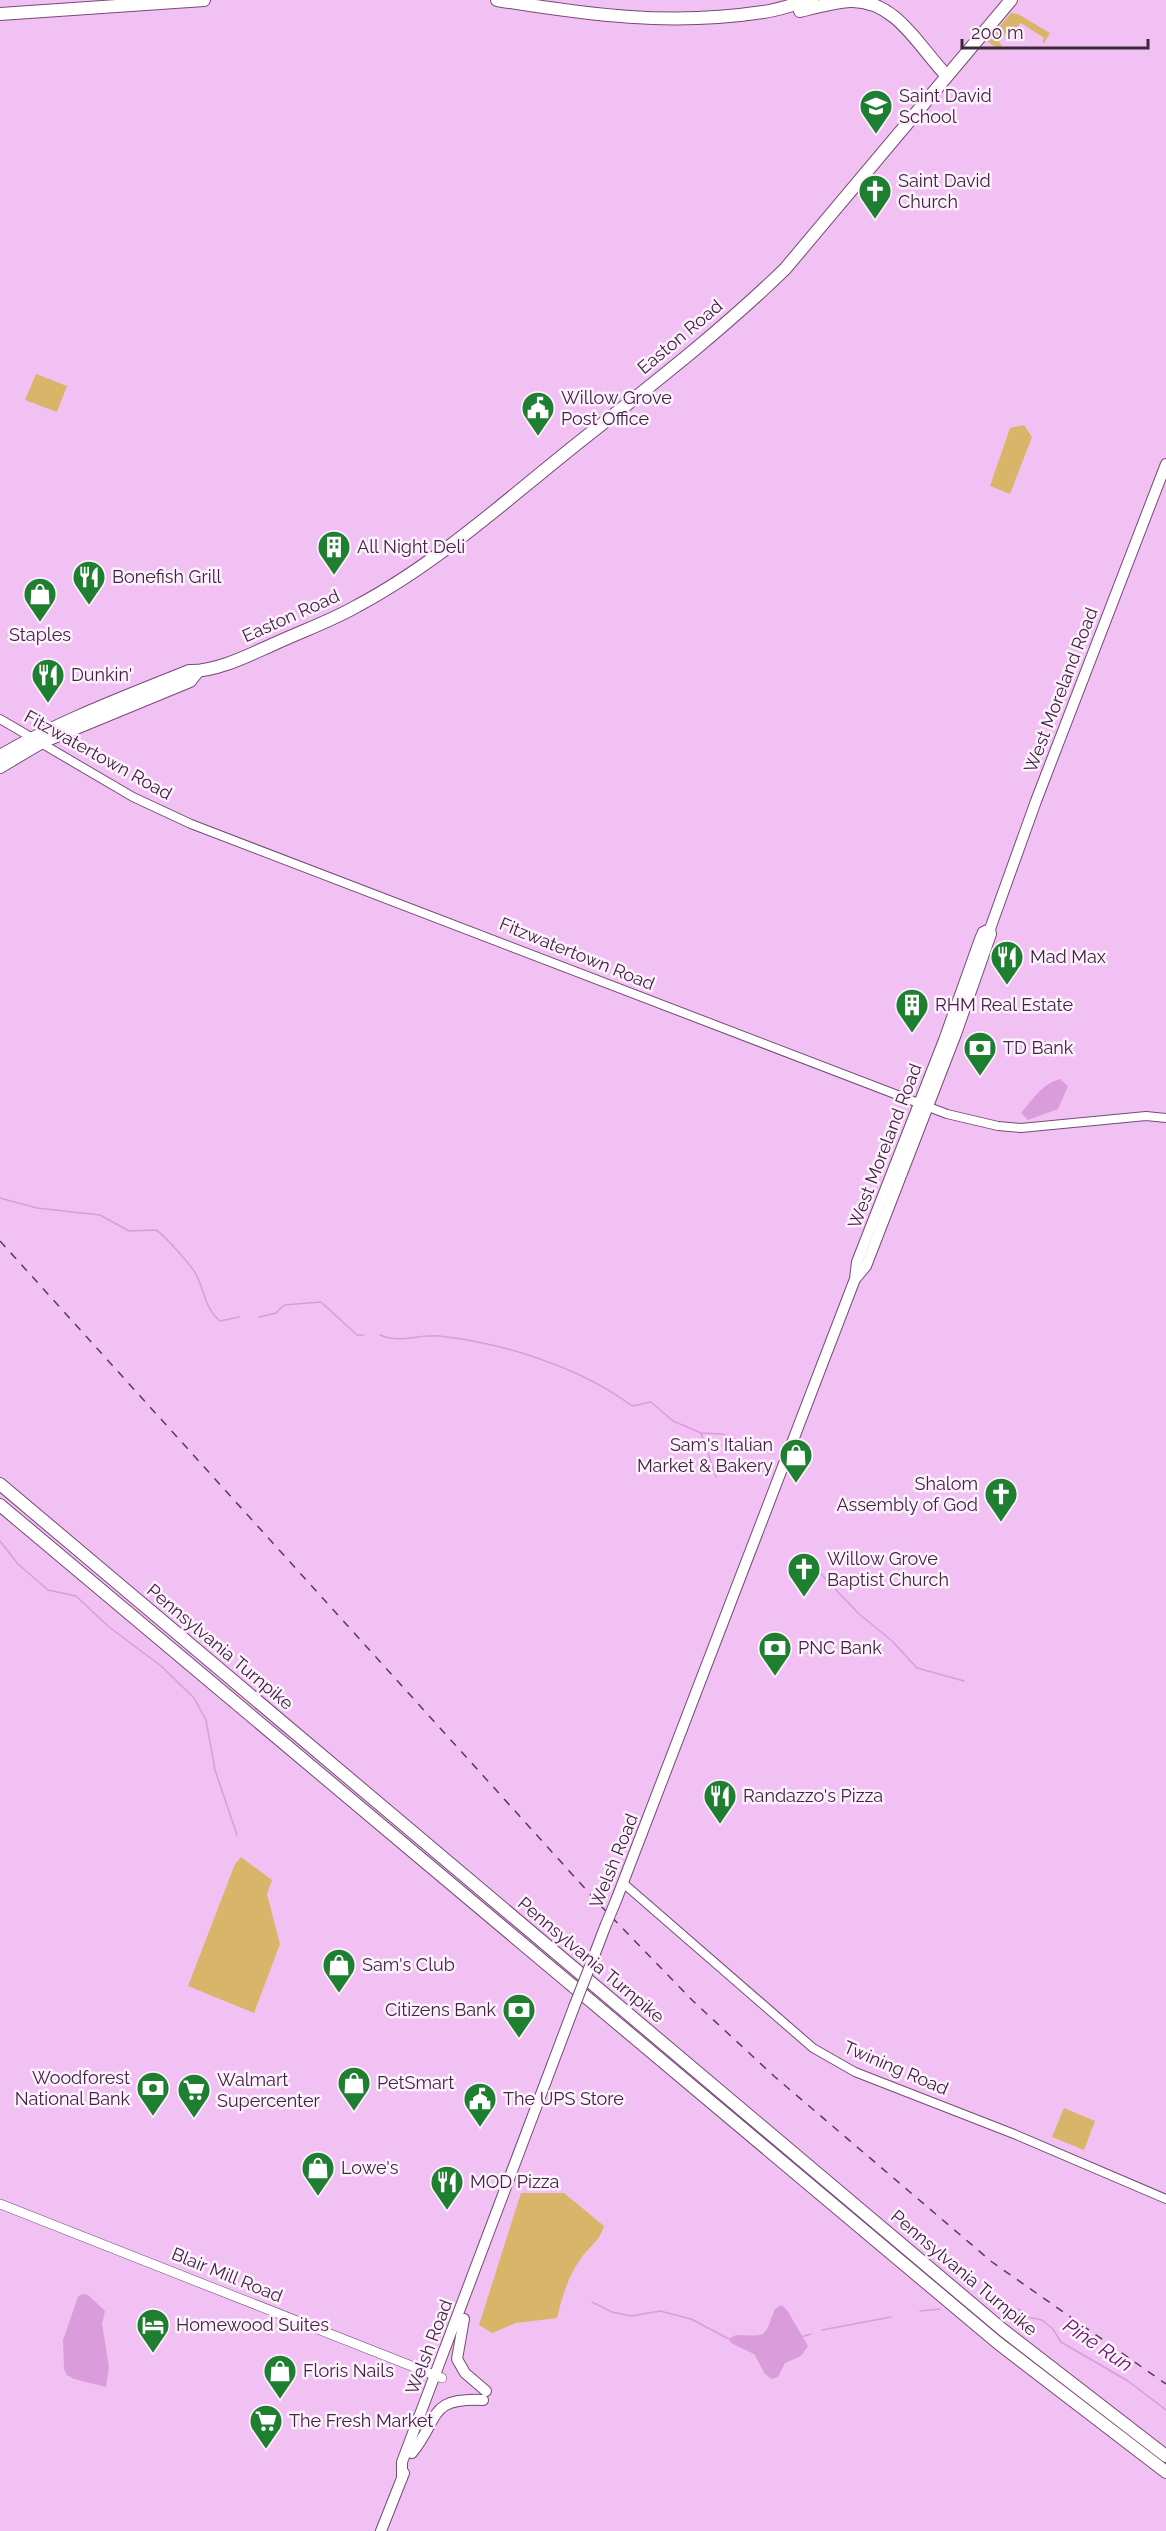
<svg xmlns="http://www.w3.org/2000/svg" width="1166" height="2531" viewBox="0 0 1166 2531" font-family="Raleway,sans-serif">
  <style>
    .green { fill: #d8b569 }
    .water { fill: #da9cdb }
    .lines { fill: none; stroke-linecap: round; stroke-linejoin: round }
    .stream { stroke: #da9cdb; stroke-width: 1.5 }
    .tertiary-casing { stroke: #754a76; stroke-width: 10 }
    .secondary-casing { stroke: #754a76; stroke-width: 10 }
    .primary-casing { stroke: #754a76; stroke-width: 12 }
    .trunk-casing { stroke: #754a76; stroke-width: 14 }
    .motorway-casing { stroke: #754a76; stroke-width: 14 }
    .tertiary { stroke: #fff; stroke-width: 8 }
    .secondary { stroke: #fff; stroke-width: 9 }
    .primary { stroke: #fff; stroke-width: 10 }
    .trunk { stroke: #fff; stroke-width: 12 }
    .motorway { stroke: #fff; stroke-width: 12 }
    .rail { stroke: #543d54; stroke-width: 1.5; stroke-dasharray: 8 8; stroke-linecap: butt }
    .primary-bridge-casing { stroke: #754a76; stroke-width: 12; stroke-linecap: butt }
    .primary-bridge { stroke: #fff; stroke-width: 10 }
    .labels { text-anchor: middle; stroke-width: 5; stroke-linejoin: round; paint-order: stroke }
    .poi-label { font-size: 18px; fill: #3b283b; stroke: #fff0ff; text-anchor: start }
    .street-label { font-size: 18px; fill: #3b283b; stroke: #fff0ff }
    .water-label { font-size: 20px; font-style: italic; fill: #611864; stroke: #fff0ff }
  </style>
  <rect width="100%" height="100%" fill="#f2c1f3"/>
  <g class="green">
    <polygon points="1011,13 1018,14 1050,33 1044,43 1042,42 1044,38 1021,23 1015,29 1010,27 999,43 1002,45 1000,50 987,41"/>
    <polygon points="36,374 67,386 57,412 25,400"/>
    <polygon points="1024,425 1032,437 1010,494 990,486 1010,428"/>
    <polygon points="241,1857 272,1880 267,1894 280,1944 254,2013 188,1986 235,1864"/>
    <polygon points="1064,2108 1095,2121 1084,2150 1052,2137"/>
    <path d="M521 2193H564L604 2226C600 2239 594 2243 585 2253 570 2271 562 2296 557 2318L516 2323 492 2333 479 2325Z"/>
  </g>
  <g class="water">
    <path d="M1060 1079 1068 1086 1058 1109 1028 1120 1021 1113C1033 1099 1042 1084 1060 1079Z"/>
    <polygon points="82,2294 88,2295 105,2311 102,2324 109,2367 106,2387 74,2379 67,2375 64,2369 63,2340 78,2297"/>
    <path d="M781 2305 787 2310 808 2346 801 2356 785 2363 778 2377 772 2379 765 2374 754 2354 731 2343 729 2339 736 2335C770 2336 763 2338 775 2309Z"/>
  </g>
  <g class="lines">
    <g class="stream">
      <path d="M0 1198 37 1208 100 1215 129 1231 156 1230C164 1235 188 1262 194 1271 205 1288 203 1307 220 1321L239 1317"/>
      <polyline points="259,1317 276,1313 284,1305 321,1302 357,1335 364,1335"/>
      <path d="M380 1335C401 1344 418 1334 439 1336 503 1343 580 1367 632 1406L651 1402 673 1421 701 1433 716 1477"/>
      <polyline points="701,1433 722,1434 773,1454"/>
      <polyline points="0,1541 18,1564 48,1590 76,1596 109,1627 161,1666 194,1698 206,1720 215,1770 237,1835"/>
      <polyline points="802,1554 858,1613 892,1641 917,1668 964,1681"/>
      <polyline points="982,2295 998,2297 1005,2306 1024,2311 1027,2317 1042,2320 1053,2329 1061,2342 1128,2381 1166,2410"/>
      <polyline points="592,2302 612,2312 631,2316 660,2311 691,2319 729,2339"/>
      <polyline points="920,2311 940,2309"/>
      <polyline points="822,2330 891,2317"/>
      <polyline points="801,2337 811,2334"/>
    </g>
    <g class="tertiary-casing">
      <g id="tertiary">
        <polyline points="0,719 133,797 191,824 947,1114 998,1126 1021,1128 1146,1116 1166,1118"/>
        <polyline points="623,1883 813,2048 855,2072 1014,2134 1166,2199"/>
      </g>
    </g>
    <g class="secondary-casing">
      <polyline id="secondary" points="0,2204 442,2378"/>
    </g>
    <g class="primary-casing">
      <g id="primary">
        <polyline points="856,1278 866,1266 956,1034 991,934 990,929 1036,801 1166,464"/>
        <polyline points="617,1898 855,1279 857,1262 944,1040 980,939 983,932 990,929"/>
        <polyline points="592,1961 605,1927"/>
        <polyline points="464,2319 457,2359 465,2373 486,2391"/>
        <path d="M412 2453C441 2416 428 2398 483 2400"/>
        <polyline points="402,2478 402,2462 574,2007"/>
        <polyline points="381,2531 404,2473"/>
      </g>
    </g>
    <g class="trunk-casing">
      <g id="trunk">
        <path d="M497 0C589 15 670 26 763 12 780 10 796 3 812 0"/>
        <path d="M800 11C816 7 834 2 851 1 896 0 919 47 946 75"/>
        <polyline points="0,14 204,0"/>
        <path d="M0 756C60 721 125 697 189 671 216 672 249 655 274 644 302 631 331 621 357 606 436 564 503 503 573 447 645 390 718 334 785 269L1011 0"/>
        <polyline points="0,767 42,742 190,681 198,671"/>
      </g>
    </g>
    <g class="motorway-casing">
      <g id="motorway">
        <polyline points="0,1484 1003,2330 1166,2456"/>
        <polyline points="0,1505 998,2343 1166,2472"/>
      </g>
    </g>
    <use href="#tertiary" class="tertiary"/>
    <use href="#secondary" class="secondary"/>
    <use href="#primary" class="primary"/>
    <use href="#trunk" class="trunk"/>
    <use href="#motorway" class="motorway"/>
    <polyline class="rail" points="0,1241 599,1904 693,2001 775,2077 992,2262 1166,2384"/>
    <g class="primary-bridge-casing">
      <g id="primary-bridge">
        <polyline points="605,1927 617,1898"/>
        <polyline points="574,2007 592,1961"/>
      </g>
    </g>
    <use href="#primary-bridge" class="primary-bridge"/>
  </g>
  <defs>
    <g id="school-pin" transform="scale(1.725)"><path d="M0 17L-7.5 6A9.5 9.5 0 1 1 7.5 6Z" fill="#1f7f31" stroke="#fff0ff"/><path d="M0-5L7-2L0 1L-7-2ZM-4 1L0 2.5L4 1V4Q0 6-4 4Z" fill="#fff"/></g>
    <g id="church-pin" transform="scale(1.725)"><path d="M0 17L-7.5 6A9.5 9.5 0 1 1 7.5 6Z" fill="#1f7f31" stroke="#fff0ff"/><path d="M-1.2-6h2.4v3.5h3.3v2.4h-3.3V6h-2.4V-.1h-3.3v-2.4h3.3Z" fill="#fff"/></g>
    <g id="civic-pin" transform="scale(1.725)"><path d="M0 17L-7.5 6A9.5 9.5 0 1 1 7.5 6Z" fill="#1f7f31" stroke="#fff0ff"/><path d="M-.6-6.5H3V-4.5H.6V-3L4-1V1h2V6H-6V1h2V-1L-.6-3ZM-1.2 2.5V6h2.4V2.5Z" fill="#fff"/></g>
    <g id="building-pin" transform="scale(1.725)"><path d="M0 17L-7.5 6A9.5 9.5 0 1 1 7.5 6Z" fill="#1f7f31" stroke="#fff0ff"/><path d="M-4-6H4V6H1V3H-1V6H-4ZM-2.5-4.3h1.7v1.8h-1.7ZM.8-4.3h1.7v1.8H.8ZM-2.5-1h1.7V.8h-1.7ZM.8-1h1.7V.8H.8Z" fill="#fff"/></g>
    <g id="restaurant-pin" transform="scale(1.725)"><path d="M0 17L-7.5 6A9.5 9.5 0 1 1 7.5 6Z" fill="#1f7f31" stroke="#fff0ff"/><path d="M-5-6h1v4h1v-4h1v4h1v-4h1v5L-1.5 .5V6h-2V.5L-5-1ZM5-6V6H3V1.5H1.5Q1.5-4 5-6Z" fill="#fff"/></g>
    <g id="shop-pin" transform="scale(1.725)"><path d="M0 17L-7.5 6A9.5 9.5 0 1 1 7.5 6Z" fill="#1f7f31" stroke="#fff0ff"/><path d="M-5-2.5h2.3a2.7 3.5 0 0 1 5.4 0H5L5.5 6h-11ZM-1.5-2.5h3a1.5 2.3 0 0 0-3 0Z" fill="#fff"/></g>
    <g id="bank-pin" transform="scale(1.725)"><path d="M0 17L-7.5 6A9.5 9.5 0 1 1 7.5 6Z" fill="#1f7f31" stroke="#fff0ff"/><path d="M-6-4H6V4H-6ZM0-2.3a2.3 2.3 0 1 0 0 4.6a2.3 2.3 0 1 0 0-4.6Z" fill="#fff"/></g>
    <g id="supermarket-pin" transform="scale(1.725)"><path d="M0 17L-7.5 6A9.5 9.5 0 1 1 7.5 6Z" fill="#1f7f31" stroke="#fff0ff"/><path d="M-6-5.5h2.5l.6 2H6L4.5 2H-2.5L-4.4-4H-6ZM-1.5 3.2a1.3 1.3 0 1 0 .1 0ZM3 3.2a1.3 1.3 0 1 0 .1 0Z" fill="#fff"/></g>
    <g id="hotel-pin" transform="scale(1.725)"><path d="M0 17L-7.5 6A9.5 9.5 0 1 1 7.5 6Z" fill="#1f7f31" stroke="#fff0ff"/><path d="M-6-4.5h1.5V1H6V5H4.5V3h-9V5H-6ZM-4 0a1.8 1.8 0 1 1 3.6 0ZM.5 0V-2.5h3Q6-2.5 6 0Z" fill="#fff"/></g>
  </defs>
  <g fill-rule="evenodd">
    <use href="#school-pin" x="876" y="106"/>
    <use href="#church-pin" x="875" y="191"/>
    <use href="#civic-pin" x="538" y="408"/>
    <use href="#building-pin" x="334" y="547"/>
    <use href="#restaurant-pin" x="89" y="577"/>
    <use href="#shop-pin" x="40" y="594"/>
    <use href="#restaurant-pin" x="48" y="675"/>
    <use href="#restaurant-pin" x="1007" y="957"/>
    <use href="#building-pin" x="912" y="1005"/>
    <use href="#bank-pin" x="980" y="1048"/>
    <use href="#shop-pin" x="796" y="1455"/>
    <use href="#church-pin" x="1001" y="1494"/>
    <use href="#church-pin" x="804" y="1569"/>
    <use href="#bank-pin" x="775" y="1648"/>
    <use href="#restaurant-pin" x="720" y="1796"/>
    <use href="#shop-pin" x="339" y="1965"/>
    <use href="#bank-pin" x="519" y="2010"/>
    <use href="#shop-pin" x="354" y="2083"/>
    <use href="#bank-pin" x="153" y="2088"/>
    <use href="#supermarket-pin" x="194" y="2090"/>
    <use href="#civic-pin" x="480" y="2099"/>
    <use href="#shop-pin" x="318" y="2168"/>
    <use href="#restaurant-pin" x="447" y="2182"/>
    <use href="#hotel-pin" x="153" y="2325"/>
    <use href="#shop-pin" x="280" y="2371"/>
    <use href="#supermarket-pin" x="266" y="2421"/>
  </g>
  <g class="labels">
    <g class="poi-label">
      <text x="899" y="102">Saint David<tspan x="899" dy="21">School</tspan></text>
      <text x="898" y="187">Saint David<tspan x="898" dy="21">Church</tspan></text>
      <text x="561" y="404">Willow Grove<tspan x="561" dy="21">Post Office</tspan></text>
      <text x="357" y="553">All Night Deli</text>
      <text x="112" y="583">Bonefish Grill</text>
      <text x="40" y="641" text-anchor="middle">Staples</text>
      <text x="71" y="681">Dunkin'</text>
      <text x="1030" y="963">Mad Max</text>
      <text x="935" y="1011">RHM Real Estate</text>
      <text x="1003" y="1054">TD Bank</text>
      <text x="773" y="1451" text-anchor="end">Sam's Italian<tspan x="773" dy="21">Market &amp; Bakery</tspan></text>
      <text x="978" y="1490" text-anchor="end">Shalom<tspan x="978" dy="21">Assembly of God</tspan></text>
      <text x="827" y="1565">Willow Grove<tspan x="827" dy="21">Baptist Church</tspan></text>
      <text x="798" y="1654">PNC Bank</text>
      <text x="743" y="1802">Randazzo's Pizza</text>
      <text x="362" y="1971">Sam's Club</text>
      <text x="496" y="2016" text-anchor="end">Citizens Bank</text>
      <text x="130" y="2084" text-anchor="end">Woodforest<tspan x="130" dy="21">National Bank</tspan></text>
      <text x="217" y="2086">Walmart<tspan x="217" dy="21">Supercenter</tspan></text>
      <text x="377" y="2089">PetSmart</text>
      <text x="503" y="2105">The UPS Store</text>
      <text x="341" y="2174">Lowe's</text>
      <text x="470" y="2188">MOD Pizza</text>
      <text x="176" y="2331">Homewood Suites</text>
      <text x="303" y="2377">Floris Nails</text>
      <text x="289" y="2427">The Fresh Market</text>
    </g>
    <g class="street-label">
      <text transform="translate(680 337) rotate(-40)" y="6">Easton Road</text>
      <text transform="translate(291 616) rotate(-24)" y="6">Easton Road</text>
      <text transform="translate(1061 690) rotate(-69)" y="6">West Moreland Road</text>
      <text transform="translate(98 755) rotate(29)" y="6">Fitzwatertown Road</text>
      <text transform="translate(577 954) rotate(22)" y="6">Fitzwatertown Road</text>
      <text transform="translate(885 1146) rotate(-69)" y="6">West Moreland Road</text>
      <text transform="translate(220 1647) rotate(40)" y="6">Pennsylvania Turnpike</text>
      <text transform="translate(614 1861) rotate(-68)" y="6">Welsh Road</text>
      <text transform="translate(591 1960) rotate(40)" y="6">Pennsylvania Turnpike</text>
      <text transform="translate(896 2068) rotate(23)" y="6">Twining Road</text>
      <text transform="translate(964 2273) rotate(40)" y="6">Pennsylvania Turnpike</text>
      <text transform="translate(227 2275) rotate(22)" y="6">Blair Mill Road</text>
      <text transform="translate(429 2347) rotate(-69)" y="6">Welsh Road</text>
    </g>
    <g class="water-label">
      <text transform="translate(1098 2345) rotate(34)" y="7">Pine Run</text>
    </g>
  </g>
  <path d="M962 39v9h186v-9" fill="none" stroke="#3b283b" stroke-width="3"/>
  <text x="971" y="39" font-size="18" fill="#3b283b" stroke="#fff0ff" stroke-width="4.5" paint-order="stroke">200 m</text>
</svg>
